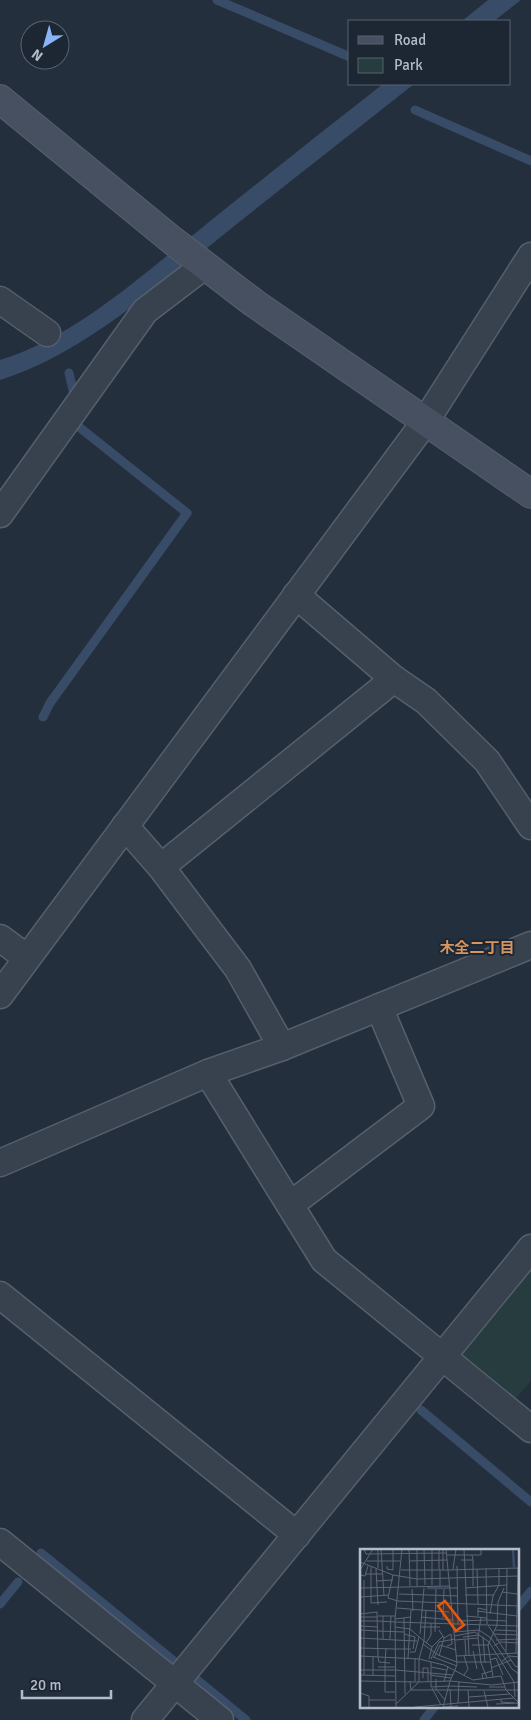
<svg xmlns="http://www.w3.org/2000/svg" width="531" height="1720" viewBox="0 0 531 1720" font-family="Signika,'Noto Sans JP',sans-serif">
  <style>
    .green { fill: #263c3f }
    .water { fill: #394c67 }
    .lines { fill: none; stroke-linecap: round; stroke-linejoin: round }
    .stream { stroke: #394c67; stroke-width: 9 }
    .street-casing { stroke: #565f6c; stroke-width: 29 }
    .secondary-casing { stroke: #565f6c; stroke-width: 30 }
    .street { stroke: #38414e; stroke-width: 26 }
    .secondary { stroke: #465061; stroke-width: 28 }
    .labels { text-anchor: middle; stroke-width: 4; stroke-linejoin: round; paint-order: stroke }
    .neighbourhood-label { font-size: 15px; font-weight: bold; fill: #d59563; stroke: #1d2633 }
    .inset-river { fill: none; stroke: #394c67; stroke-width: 2.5 }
    .inset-road { fill: none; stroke: #5e6776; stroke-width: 1 }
    .view { fill: #e8590c; fill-opacity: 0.15; stroke: #e8590c; stroke-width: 2.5 }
    .inset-edge { fill: none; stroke: #b4bcc9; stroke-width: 2.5 }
  </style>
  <rect width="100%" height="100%" fill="#242f3e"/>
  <polygon class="green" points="531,1260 531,1381 512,1403 461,1361 458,1349"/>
  <g class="water">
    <polygon points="488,0 521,0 494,21 462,21"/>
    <path d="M383 84H414C347 137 279 190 212 244 150 293 76 357 0 380V360C72 338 135 281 193 235 256 184 319 134 383 84Z"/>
  </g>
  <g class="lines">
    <g class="stream">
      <polyline points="217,0 350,57"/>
      <polyline points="415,110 531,161"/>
      <polyline points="69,373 73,390"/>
      <polyline points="43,717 50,703 187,513 79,427"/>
      <polyline points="421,1410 531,1502"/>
      <polyline points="41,1553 175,1662"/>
      <polyline points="0,1604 18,1582"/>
      <polyline points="517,1608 531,1591"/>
      <polyline points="196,1679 246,1720"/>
      <polyline points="424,1720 435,1706"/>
    </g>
    <g class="street-casing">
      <g id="street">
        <polyline points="0,300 47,333"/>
        <polyline points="0,514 145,311 204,266"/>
        <polyline points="296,595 394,679 426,701 487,761 531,826"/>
        <polyline points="125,826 161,867 238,969 282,1047"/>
        <polyline points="161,867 394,679"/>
        <polyline points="0,938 27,958"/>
        <polyline points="0,995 425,422 531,256"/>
        <polyline points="208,1073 324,1260 531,1429"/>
        <polyline points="0,1163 208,1073 282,1047 531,945"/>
        <polyline points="290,1205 421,1106 379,1007"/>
        <polyline points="0,1295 297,1535"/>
        <polyline points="0,1542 220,1720"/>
        <polyline points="145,1720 531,1248"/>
      </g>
    </g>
    <g class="secondary-casing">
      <polyline id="secondary" points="0,99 173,241 254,303 531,494"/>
    </g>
    <use href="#street" class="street"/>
    <use href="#secondary" class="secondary"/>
  </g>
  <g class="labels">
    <g class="neighbourhood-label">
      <text x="477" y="953">木全二丁目</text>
    </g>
  </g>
  <g transform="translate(360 1549)">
    <rect width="159" height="159" fill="#242f3e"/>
    <path class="inset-river" d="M153 0 154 18M67 39H83"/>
    <path class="inset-road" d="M4 0 6 5 87 4M18 0V19M21 0 24 47M49 0 50 37M57 0V37M64 0 65 36M72 0V36M79 0V21M83 0V21M86 0 97 115 95 121M104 0 105 20M87 6H121V0M101 11H113L112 6M113 11V37M7 12H40M49 12 87 11M0 13 33 26 28 49 38 52M27 17V20L33 21V0M97 17 98 75M11 18V54L27 53M126 19 127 75M16 20 18 56M93 20 96 0M105 20 109 106M117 20 118 55M0 21 13 0M41 21H88M80 21V37M88 21 159 19M5 25H23M0 26 5 27 8 17M33 26 57 30 159 27M16 32 33 31M0 39 89 37M105 39 147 36M52 40 53 62M142 43 157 45M39 45 98 47M105 46H134M0 48 29 46M38 52 159 57M37 59 61 61M61 61 89 63M66 61 64 92 72 98M117 62 157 67M0 65 17 63 18 108M130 65 133 47 139 36V19M18 67H35M106 67 127 69M118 67V59L127 61M0 68H17M61 68 93 71M121 68 118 89 121 114 127 129M44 69 45 145M83 69 84 39H98M35 70 51 68M127 71 147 72M0 72H18M18 72 35 73M100 72 127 71M35 73 159 77M128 76 155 117 159 118M0 77 18 78M35 78 50 80 64 92 59 110 84 116 113 131 141 127 146 141 159 154M60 78H80M0 81 18 82M79 81 84 89 79 107M135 81 157 82M18 82 44 83M75 83 76 40M94 83 119 81 131 89 152 120 159 125M44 85 55 88 53 100M60 85 64 39M133 85 159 86M94 87 115 83 129 93M103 88 119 86M123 88 125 114M0 89 18 90M84 89 91 85 92 95 87 97M18 90 35 91M23 90V67M30 90 31 67M35 91 57 92M95 91 118 89M105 91 106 107M136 91 159 90M129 93 154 133M66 94 71 86V74M63 95 78 106 97 113M112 96H129M134 97 140 93 159 94M0 99 35 100M35 100H51M113 102 117 120M50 103H55L59 88M146 103 147 19M156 104 158 19M0 107 59 110V133L0 132M4 107V31M4 107V126M96 107 159 104M18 108 19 113 30 114M73 108 97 117M48 109 51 61M55 109V132M74 109 80 96 96 101M69 110 72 98 83 87M71 110 79 93 95 90M130 111 136 109 143 126M71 113V138L89 137M97 113H130M141 113 149 107 159 108M25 114 26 99M18 118H35M71 118 86 121M131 119 151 111M0 121H35M35 121 93 126M0 126 35 127M13 126V108M70 126 91 129M104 126 108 120 104 107M133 128 128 96 137 76 138 53 144 39M63 129V119H68V133M76 130V140L85 151M123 130 122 125 132 122M25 132V143H35M25 132V114M50 132 51 141H159M84 133 88 117M154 133 155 148M89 137 117 138M129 138H145M72 139 81 156M90 140 91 158M108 141 109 158M124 142 128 158M0 144 9 147V158M109 148 150 145M141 150V153L154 154M9 151H35M98 154 99 133M36 155 59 133 90 132 95 121M136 155 158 154M36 158 35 70 42 0M55 158 154 149M83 158 90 132 132 136 159 133M83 158 98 157"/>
    <path class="view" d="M85 52 104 76 96 82 78 57Z"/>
    <rect width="159" height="159" class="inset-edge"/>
  </g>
  <rect x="348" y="20" width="162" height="65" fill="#1d2633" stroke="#59626f"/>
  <rect x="358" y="36" width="25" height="8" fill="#465061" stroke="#59626f"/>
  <text x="394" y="45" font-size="15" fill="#b4bcc9">Road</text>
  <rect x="358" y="58" width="25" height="15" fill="#263c3f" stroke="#59626f"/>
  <text x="394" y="70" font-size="15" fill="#b4bcc9">Park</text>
  <g transform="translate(45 45) rotate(217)"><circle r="24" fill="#1d2633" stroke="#59626f"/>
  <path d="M0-4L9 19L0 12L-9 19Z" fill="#8ab4f8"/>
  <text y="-8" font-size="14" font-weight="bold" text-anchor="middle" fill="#b4bcc9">N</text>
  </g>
  <path d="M22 1690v8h89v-8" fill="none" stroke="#b4bcc9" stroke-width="2.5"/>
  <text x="30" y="1690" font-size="15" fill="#b4bcc9" stroke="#1d2633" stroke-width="4" paint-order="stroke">20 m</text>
</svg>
